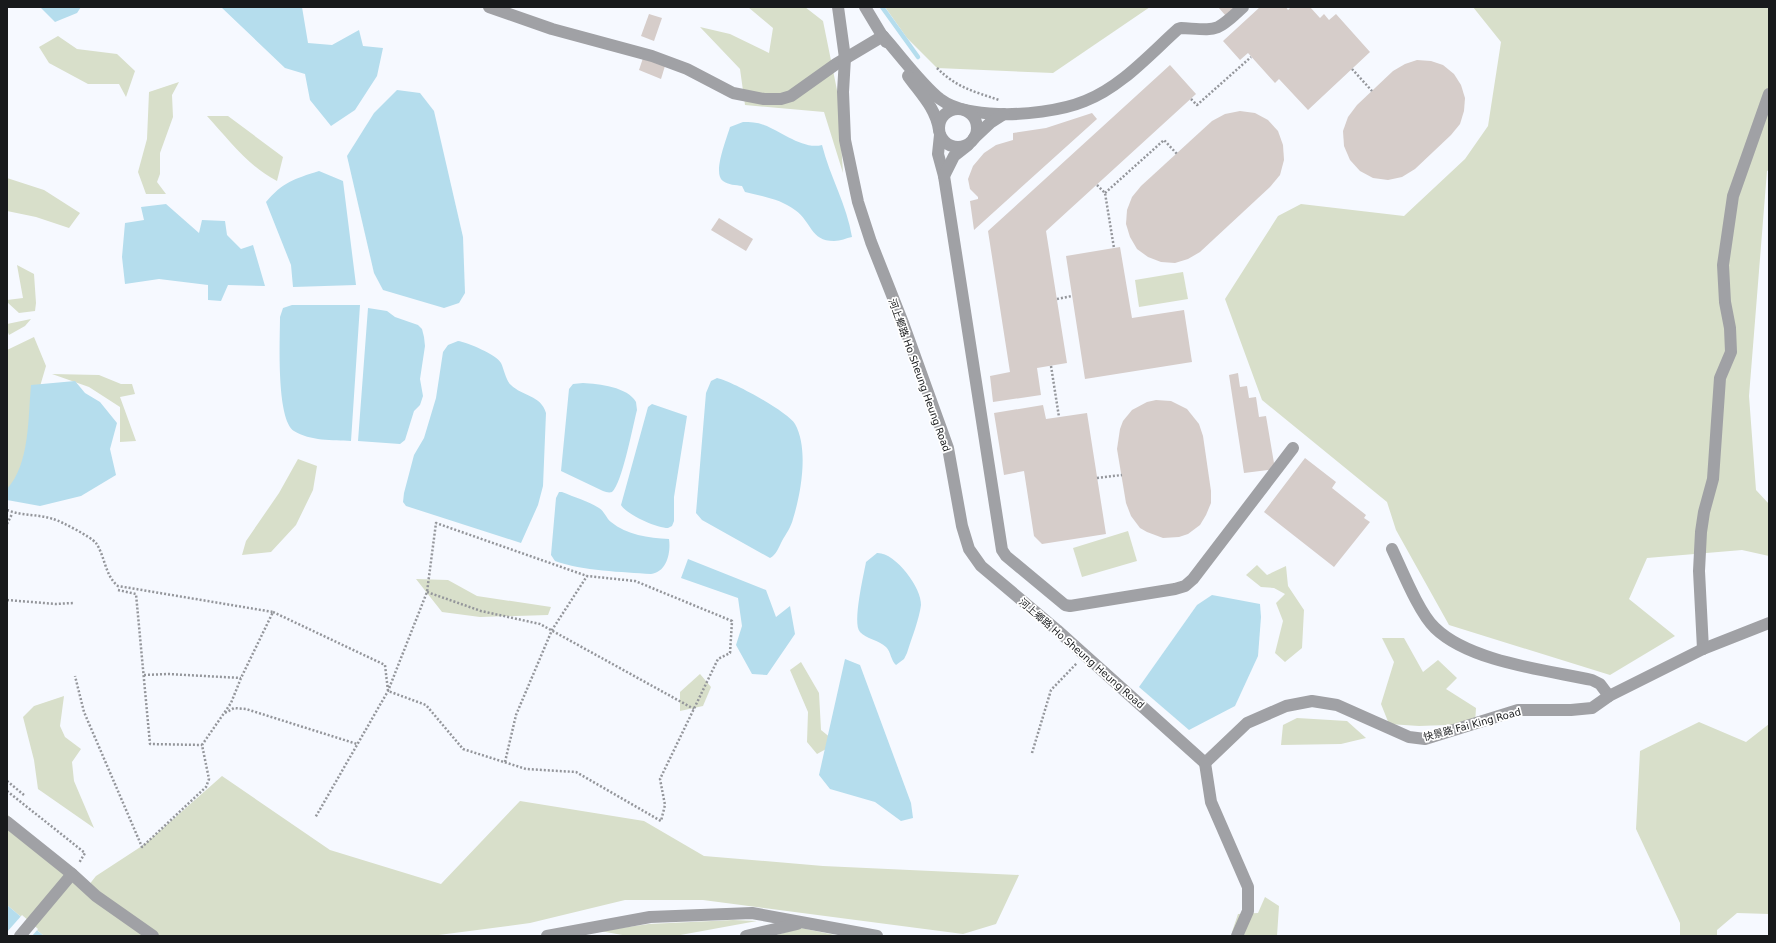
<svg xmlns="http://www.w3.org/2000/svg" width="1776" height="943" viewBox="0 0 1776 943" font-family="'DejaVu Sans','Noto Sans SC',sans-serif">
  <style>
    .green { fill: #d8dfca }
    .water { fill: #b5dded }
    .pier { fill: #f6f9ff }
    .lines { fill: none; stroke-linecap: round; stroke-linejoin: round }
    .stream { stroke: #b5dded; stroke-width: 4.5 }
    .building { fill: #d6cdca }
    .path { stroke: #94969b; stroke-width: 2.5; stroke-dasharray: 2 2; stroke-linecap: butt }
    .minor { stroke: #a0a1a5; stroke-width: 12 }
    .labels { text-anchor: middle; stroke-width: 3.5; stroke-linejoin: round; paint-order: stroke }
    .street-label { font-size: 10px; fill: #181a1c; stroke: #fff }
  </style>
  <rect width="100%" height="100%" fill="#f6f9ff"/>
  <g class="green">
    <polygon points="748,7 805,7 823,21 838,95 843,173 824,112 745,105 740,69 700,27 730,34 769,53 773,28"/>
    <polygon points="885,7 1150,7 1053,73 937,68 907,38"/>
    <polygon points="1473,7 1769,7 1769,170 1767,171 1749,396 1756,490 1769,504 1769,556 1742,550 1647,558 1629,599 1675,636 1610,675 1449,625 1396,530 1387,502 1262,400 1225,299 1278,216 1301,204 1404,216 1465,159 1488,126 1501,42"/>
    <polygon points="58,36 77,49 117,54 135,71 126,97 119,84 88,84 49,63 39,47"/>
    <polygon points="179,82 172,95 173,117 160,153 160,174 157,182 166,194 146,194 138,172 147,139 149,92"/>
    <path d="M207 116H228L283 157 277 181C248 166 229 140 207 116Z"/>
    <polygon points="7,178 44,190 80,213 69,228 36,217 7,211"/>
    <polygon points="17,265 34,274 36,303 35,311 19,313 7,302 7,300 23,298"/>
    <polygon points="1183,272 1188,299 1139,307 1135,280"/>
    <polygon points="31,319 25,326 9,335 7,330 7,324"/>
    <polygon points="34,337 46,366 36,400 19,486 7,494 7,350"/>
    <polygon points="52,374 99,375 121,384 132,384 135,394 120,397 136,441 120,442 120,407 89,387"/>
    <polygon points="298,459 317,466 313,490 296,525 271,552 242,555 246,541 279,493"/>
    <polygon points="1128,531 1137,561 1082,577 1073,548"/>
    <polygon points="1257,565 1267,575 1286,566 1288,586 1304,610 1302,648 1285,662 1275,653 1283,621 1276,603 1285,594 1274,588 1261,587 1246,575"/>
    <polygon points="416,579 448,580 477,596 551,607 548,615 480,617 442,612"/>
    <polygon points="1382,638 1404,638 1423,672 1438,660 1457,678 1446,689 1476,708 1475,724 1419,726 1389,724 1381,704 1394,662"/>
    <polygon points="801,662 819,693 821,730 837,743 817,754 807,742 808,712 790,670"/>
    <polygon points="700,674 711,687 703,706 680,711 680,692"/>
    <polygon points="64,696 60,726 65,737 81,749 72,762 74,781 94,828 38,789 34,760 23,717 34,706"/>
    <polygon points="1297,718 1347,721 1366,738 1341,744 1281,745 1283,725"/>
    <polygon points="1699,722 1746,742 1769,724 1769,914 1737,913 1717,930 1717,936 1680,936 1680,923 1636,829 1640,751"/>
    <polygon points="222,776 330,850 441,884 520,801 644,821 704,856 823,866 1019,875 996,924 963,934 703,900 625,900 530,923 431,936 44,936 7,905 7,814 65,869 88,886 96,876 145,844"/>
    <polygon points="1265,897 1279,906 1277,936 1233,936 1232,932 1238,914 1258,913"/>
    <polygon points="733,920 757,921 675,936 628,936 600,931 649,924"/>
    <polygon points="801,928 840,936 773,936"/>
  </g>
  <g class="water">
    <polygon points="40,7 81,7 77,13 55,22"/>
    <polygon points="221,7 302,7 308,43 332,45 359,30 363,46 383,48 377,76 355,110 331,126 310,100 305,74 285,68"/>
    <polygon points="397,90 420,93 434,111 463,237 465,293 459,303 444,308 383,290 374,273 347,156 374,113"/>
    <path d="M743 122C750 122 757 122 764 125 781 131 803 150 822 145 830 177 847 205 852 237 846 238 841 241 834 241 810 241 812 222 795 210 781 199 762 196 745 192L742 186C736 185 728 185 723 181 712 174 727 138 730 127Z"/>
    <path d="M319 171 343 181 356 285 293 287 291 265 266 202C283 182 294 179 319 171Z"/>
    <polygon points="166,204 199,233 202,220 225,221 227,235 241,249 253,245 265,286 228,285 221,301 208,300 208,285 159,279 125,284 122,257 125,223 144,220 141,207"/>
    <path d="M292 305H360L351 441C333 440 310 441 294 431 276 419 280 339 280 317L283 308Z"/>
    <polygon points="368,308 387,311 395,317 418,325 422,329 424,337 425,346 420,379 423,396 420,405 414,411 405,440 400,444 358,441"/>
    <path d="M458 341C467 342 497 355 501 363 504 369 506 381 511 385 522 396 541 395 546 413L543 486 538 505 521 543 406 506 403 502 404 493 414 455 424 438 436 398 443 352 448 345Z"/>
    <path d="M717 378C732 381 788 412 795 424 809 449 801 493 793 519 791 527 786 534 782 541 779 547 776 555 770 558L702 520 696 513 706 393 711 381Z"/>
    <path d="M75 381 85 393 100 402 117 423 110 449 116 475 81 496 40 506 7 500V489C30 464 28 417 31 385Z"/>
    <path d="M583 383C599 384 628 387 636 402L637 410C633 425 622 484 612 492 609 493 606 492 603 491L561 471 569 389 573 384Z"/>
    <path d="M652 404 687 416 674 497V521L672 526 668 528C657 528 627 515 621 505L648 407Z"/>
    <path d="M559 492H562C574 497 588 501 599 508 605 512 606 518 611 522 627 535 648 538 669 539 671 552 667 572 651 574 623 572 582 571 555 561L551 555 556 498Z"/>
    <path d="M877 553C895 552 922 588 921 605 919 620 912 637 907 653L904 659 896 665C891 661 891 652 886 647 879 640 866 639 860 632 852 623 864 574 866 562Z"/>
    <polygon points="688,559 766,590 776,617 790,606 795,634 767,675 752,674 736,645 742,626 738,598 681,578"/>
    <polygon points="1212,595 1260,604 1261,617 1258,656 1235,706 1189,730 1139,687 1197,605"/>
    <polygon points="845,659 860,665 911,803 913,818 901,821 875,802 830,789 819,775"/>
    <polygon points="7,905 39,932 44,936 7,936"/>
  </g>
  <polygon class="pier" points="22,915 38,929 32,936 7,936 7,932"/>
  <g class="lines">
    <polyline class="stream" points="882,7 918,57"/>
  </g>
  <g class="building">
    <polygon points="1218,7 1236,7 1226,16"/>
    <polygon points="1260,7 1286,7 1288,10 1291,7 1310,7 1320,18 1324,14 1329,20 1336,14 1370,52 1308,110 1279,79 1275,83 1248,53 1240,60 1223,41"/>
    <polygon points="649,14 662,18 654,41 641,36"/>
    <polygon points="643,58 665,66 661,79 639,70"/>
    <polygon points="1417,60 1431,61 1443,65 1454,74 1461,85 1465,98 1464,111 1460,124 1451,135 1415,169 1402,177 1388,180 1373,178 1360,171 1350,160 1344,146 1343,131 1348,117 1357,105 1393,71 1405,64"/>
    <polygon points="1170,65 1196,94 1046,231 1067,363 1037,368 1041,395 993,402 990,376 1010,372 988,231"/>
    <polygon points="1240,111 1255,113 1268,120 1278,131 1283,145 1284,160 1280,175 1270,187 1200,252 1188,259 1175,263 1161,262 1148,257 1137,249 1130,237 1126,224 1127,210 1132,197 1141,186 1212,121 1225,114"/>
    <polygon points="1092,113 1097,119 974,230 970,201 978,199 978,197 970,189 968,179 973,166 984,153 996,145 1013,140 1013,133 1046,128"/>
    <polygon points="719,218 753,239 746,251 711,230"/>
    <polygon points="1120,247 1132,318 1184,310 1192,362 1085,379 1066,256"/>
    <polygon points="1238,373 1240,387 1247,386 1249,398 1256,397 1259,417 1266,416 1275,469 1244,473 1229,375"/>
    <polygon points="1156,400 1171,401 1187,409 1199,424 1203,436 1211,491 1211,503 1206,515 1200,525 1188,534 1179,537 1163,538 1147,532 1140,528 1131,516 1126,503 1117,449 1120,429 1123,421 1132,410 1147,402"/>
    <polygon points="1043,405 1046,419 1087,413 1106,534 1042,544 1034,536 1024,471 1004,475 994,413"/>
    <polygon points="1305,458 1336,482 1332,488 1366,515 1364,518 1370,522 1334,567 1264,512"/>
  </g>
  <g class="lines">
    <g class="path">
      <path d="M937 68C957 88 973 91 999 100"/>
      <polyline points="1352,69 1372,91"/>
      <polyline points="1191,99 1197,105 1251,57"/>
      <polyline points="1097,185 1105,193 1114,248"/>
      <polyline points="1105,193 1164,140 1177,154"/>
      <polyline points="1057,299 1072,296"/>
      <polyline points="1051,366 1059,417"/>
      <polyline points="1097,478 1122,475"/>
      <path d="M7 510C22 516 38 514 53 519 61 521 91 537 96 543 105 556 105 576 118 586L273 612 241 678 231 703 202 745 209 779 206 787 142 847 84 712 75 676"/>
      <polyline points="7,524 12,514"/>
      <polyline points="118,590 136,594 150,744 202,745"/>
      <polyline points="427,592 481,611 540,624 694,709"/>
      <polyline points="7,600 56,604 73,603"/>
      <polyline points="273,612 385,665 388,691 426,705 463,749 526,769 576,772 661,821 665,805 660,779 718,659 730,653 732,621 635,581 587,576 436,523 427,592 388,691 315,818"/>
      <polyline points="144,675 168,674 241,678"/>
      <polyline points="225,713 234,708 246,709 357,744"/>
      <polyline points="1032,753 1051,690 1077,663"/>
      <polyline points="505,762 516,715 552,630 587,576"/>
      <polyline points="7,781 24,795"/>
      <polyline points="7,791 85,853 79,863"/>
    </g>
    <g class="minor">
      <polyline points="489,7 552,29 652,56 687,69 733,93 764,99 781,99 791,96 836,64 883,36"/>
      <polyline points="838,7 845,58 843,92 845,140 858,202 871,242 903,323 948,448 962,526 969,549 981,566 1057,630 1205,763"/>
      <polyline points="865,7 886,42"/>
      <path d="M883 36C900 55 921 84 940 99 956 111 979 113 998 114 1023 115 1061 111 1085 101 1121 87 1150 54 1178 29L1181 28C1218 30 1215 33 1243 7"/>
      <path d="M908 76C920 93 936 108 939 130"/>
      <circle cx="958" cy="128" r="19"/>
      <polyline points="940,135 938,154 944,176 1002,550 1006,556 1065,605 1070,606 1175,589 1185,586 1193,579 1293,448"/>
      <polyline points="974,138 990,123 1004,114"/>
      <polyline points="944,176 954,156 968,145"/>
      <path d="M1392 549C1402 570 1419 613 1435 628 1470 662 1546 670 1592 680L1600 684 1609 696"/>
      <polyline points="1703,649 1699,571 1701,532 1704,512 1713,479 1720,378 1731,352 1730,328 1725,302 1723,265 1733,196 1769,94"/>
      <polyline points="1205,763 1247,723 1286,706 1312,701 1337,705 1409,737 1425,739 1518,710 1571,710 1592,708 1609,696 1703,649 1769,623"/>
      <polyline points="1205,763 1211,802 1248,887 1248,911 1237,936"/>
      <polyline points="7,822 72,874 96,896 153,936"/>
      <polyline points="20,936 72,874"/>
      <polyline points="547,936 650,917 752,913 877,936"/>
      <polyline points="746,936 797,924"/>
    </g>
  </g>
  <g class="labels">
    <g class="street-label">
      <text transform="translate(920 375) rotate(70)" y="4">河上鄉路 Ho Sheung Heung Road</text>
      <text transform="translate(1082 653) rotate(41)" y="4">河上鄉路 Ho Sheung Heung Road</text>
      <text transform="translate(1472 724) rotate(-15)" y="4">快景路 Fai King Road</text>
    </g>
  </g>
  <rect width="1776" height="943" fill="none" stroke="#181a1c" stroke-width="16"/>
</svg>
